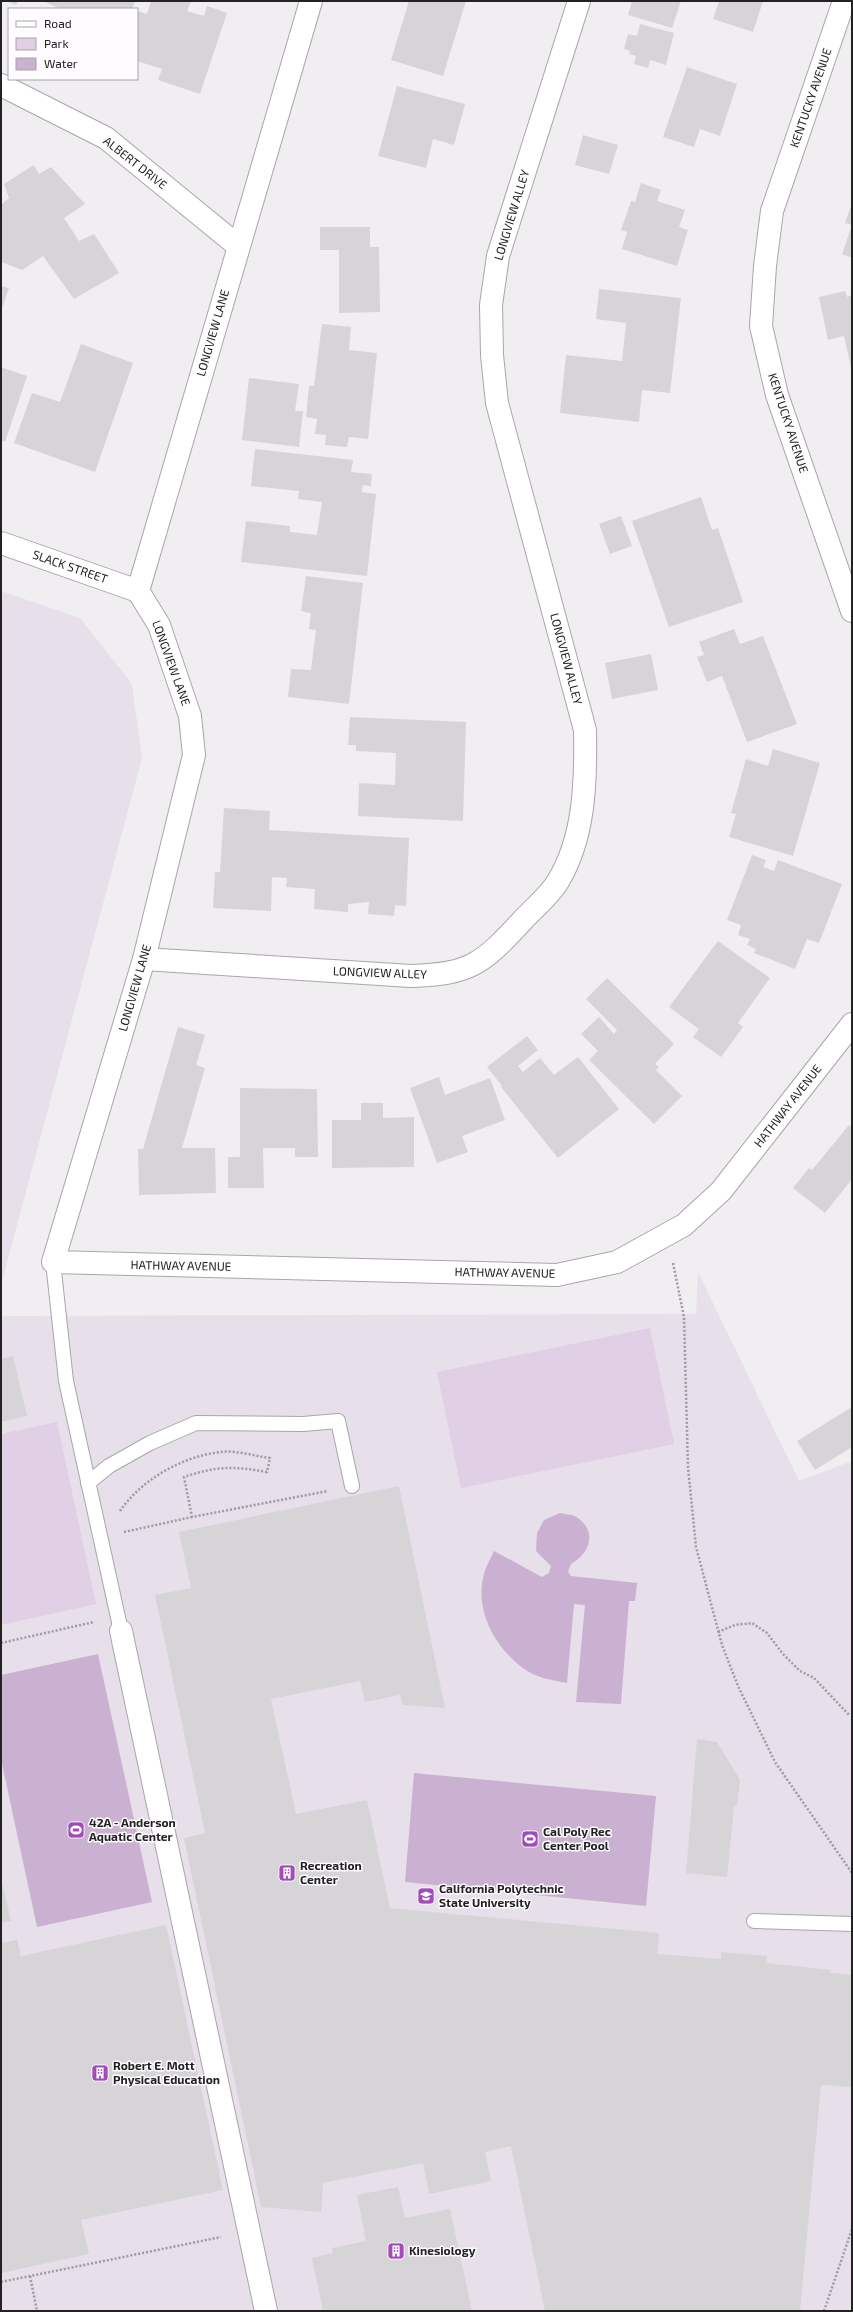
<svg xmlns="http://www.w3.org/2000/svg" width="853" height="2312" viewBox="0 0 853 2312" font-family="'Exo 2',sans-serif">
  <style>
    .built { fill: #e7dfea }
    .green { fill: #e0cfe5 }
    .water { fill: #cab1d2 }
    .building { fill: #d7d4d8 }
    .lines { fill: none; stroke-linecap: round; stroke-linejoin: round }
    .lane-casing { stroke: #a9a6a9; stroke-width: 16 }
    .street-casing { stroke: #a9a6a9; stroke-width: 24 }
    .path { stroke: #9d9b9e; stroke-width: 2.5; stroke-dasharray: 2 2; stroke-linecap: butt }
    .lane { stroke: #fff; stroke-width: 14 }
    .street { stroke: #fff; stroke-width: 22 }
    .labels { text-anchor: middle; stroke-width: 3; stroke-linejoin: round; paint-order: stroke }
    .street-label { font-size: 12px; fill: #232223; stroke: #fefcff }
    .poi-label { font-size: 12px; font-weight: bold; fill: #232223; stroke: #fefcff; text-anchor: start }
  </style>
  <rect width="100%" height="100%" fill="#f1eef2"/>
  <g class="built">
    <polygon points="1,591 80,618 132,684 142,758 1,1285"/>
    <polygon points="698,1272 799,1481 852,1461 852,2311 1,2311 1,1316 696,1314"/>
  </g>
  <g class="green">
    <polygon points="650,1328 674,1444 461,1488 437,1372"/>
    <polygon points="57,1422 96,1604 1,1625 1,1434"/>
  </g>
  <g class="water">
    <path d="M560 1513C565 1514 574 1515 578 1518 598 1533 589 1554 571 1564L568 1572 571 1576 637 1583 635 1601H629L621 1704 576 1702 585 1605 574 1604 567 1683C551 1680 536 1678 523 1668 495 1647 474 1610 484 1574 486 1566 491 1558 494 1551L542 1577 549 1573 551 1566 536 1551 537 1533 544 1520Z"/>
    <polygon points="98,1654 152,1902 37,1927 1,1759 1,1675"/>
    <polygon points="414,1773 656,1796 646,1906 405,1882"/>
  </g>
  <g class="building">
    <polygon points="7,1 18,1 16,5"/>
    <polygon points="43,1 135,1 132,9 61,9"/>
    <polygon points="151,1 191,1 187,11 204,16 207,6 227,13 200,94 158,80 162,69 137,61 137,11 147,14"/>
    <polygon points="409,1 466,1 443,76 391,60"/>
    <polygon points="632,1 681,1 672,28 628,15"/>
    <polygon points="719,1 763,1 753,32 713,19"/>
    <polygon points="640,24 674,33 666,65 650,60 648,68 634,64 636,56 629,54 630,51 624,49 628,34 637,36"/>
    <polygon points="687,67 737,84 720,136 700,129 694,147 663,137"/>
    <polygon points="397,86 465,104 454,145 433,139 426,168 378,156"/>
    <polygon points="583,135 618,145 609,174 575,165"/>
    <polygon points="34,165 39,174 51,167 85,204 64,218 79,241 94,234 119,273 74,299 43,256 22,270 1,262 1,205 9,198 4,184"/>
    <polygon points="641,183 661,190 657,201 685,210 679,227 688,230 677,266 622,249 627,232 621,230 631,201 635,202"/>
    <polygon points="852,203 852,258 842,254 852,225 845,223"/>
    <polygon points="320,227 370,227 370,247 379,247 380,312 339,313 339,250 320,250"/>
    <polygon points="1,286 9,288 1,311"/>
    <polygon points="599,289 681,298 670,393 642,390 639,422 560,413 566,355 622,361 626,323 596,319"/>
    <polygon points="845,291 847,297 852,295 851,368 844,336 828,340 819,297"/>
    <polygon points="322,324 351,327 349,350 377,353 368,439 349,437 347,447 325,445 326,435 315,434 317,419 306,417 309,386 314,386"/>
    <polygon points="81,344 133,363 95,472 14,443 32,393 60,402"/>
    <polygon points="1,367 27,376 5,442 1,440"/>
    <polygon points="249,378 299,384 295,411 303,411 299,447 242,440"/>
    <polygon points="255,449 353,460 351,472 372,474 371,486 363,485 362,492 376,494 367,576 241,562 246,521 290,526 290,532 317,535 322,502 298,499 299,491 251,486"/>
    <polygon points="701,497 712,530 718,528 743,602 669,627 632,521"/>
    <polygon points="621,516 632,546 610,554 599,524"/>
    <polygon points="306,576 363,583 349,704 288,697 291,669 311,670 316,630 309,629 311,613 301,611"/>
    <polygon points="734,629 740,644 763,636 797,724 747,742 722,676 707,682 697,657 704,655 699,642"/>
    <polygon points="651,654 658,690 612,699 605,663"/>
    <polygon points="350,717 466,722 463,821 358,816 359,783 395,785 396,753 356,751 356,745 348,745"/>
    <polygon points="773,749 820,763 793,856 729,837 736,814 731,813 746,759 768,766"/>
    <polygon points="224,808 270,811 269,830 409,838 406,906 395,905 394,916 368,914 369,902 348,904 348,912 314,909 315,889 286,887 287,878 272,877 271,911 213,908 215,872 220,872"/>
    <polygon points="752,855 766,860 763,867 774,871 778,860 842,884 819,943 807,939 795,969 754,953 756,949 747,945 750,939 738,935 741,925 727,920"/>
    <polygon points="718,941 770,978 738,1023 743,1027 721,1057 693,1037 699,1029 669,1007"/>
    <polygon points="607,978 674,1044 655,1064 659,1067 656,1070 682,1096 654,1124 589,1060 598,1051 581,1034 599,1017 614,1034 617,1030 586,999"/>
    <polygon points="178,1027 205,1035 196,1065 205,1068 182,1148 215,1148 216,1193 139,1195 138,1149 143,1149"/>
    <polygon points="527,1036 538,1050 518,1066 523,1072 540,1058 554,1075 578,1057 619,1109 558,1158 501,1087 502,1086 487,1067"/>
    <polygon points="439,1077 445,1095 490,1078 505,1120 462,1136 468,1152 437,1163 410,1088"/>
    <polygon points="240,1088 317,1089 318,1157 295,1157 295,1148 263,1148 264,1188 228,1188 228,1157 240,1157"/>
    <polygon points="361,1103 383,1103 383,1118 414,1117 414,1167 332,1168 332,1120 361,1120"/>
    <polygon points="849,1125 852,1127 852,1179 825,1213 793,1188 809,1168 812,1170"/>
    <polygon points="13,1356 27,1416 1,1422 1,1359"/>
    <polygon points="852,1407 852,1447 815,1470 797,1441"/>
    <polygon points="399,1486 445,1708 403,1705 400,1695 365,1702 360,1681 271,1699 296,1814 367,1800 390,1908 659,1933 657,1954 721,1959 721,1952 767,1956 766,1963 831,1970 830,1973 852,1975 852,2087 821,2085 800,2311 545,2311 511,2146 485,2152 491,2181 429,2194 423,2163 323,2183 321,2212 261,2207 184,1838 205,1833 155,1595 191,1588 179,1532"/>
    <polygon points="697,1739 717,1742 740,1780 737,1805 734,1807 727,1877 686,1873"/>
    <polygon points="1,1878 11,1921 1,1923"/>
    <polygon points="166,1925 223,2190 81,2220 89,2254 1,2273 1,1943 17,1940 21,1956"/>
    <polygon points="398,2187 405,2218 450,2209 472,2311 323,2311 312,2258 333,2253 332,2248 366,2241 357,2195"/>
  </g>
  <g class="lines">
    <g class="lane-casing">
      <g id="lane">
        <polyline points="53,1262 66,1381 121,1631"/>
        <polyline points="88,1483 109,1466 150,1443 196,1423 303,1424 338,1421 352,1486"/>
        <polyline points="754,1921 852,1924"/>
      </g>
    </g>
    <g class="street-casing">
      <g id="street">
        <polyline points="311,1 138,591 159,625 190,716 194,755 144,959 53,1262 557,1275 617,1262 684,1225 721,1191 852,1024"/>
        <polyline points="844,1 772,211 765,266 761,326 777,395 852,611"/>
        <polyline points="1,85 106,138 238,246"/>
        <polyline points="1,543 138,591"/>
        <path d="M144 959 411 976C471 974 482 964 522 921 533 909 548 897 557 883 585 838 586 781 585 730L497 403 492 355 491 305 498 256 579 1"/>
        <polyline points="121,1631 266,2311"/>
      </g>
    </g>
    <g class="path">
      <polyline points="673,1263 684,1317 688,1467 696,1547 722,1645 738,1686 775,1762 852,1873"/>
      <path d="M120 1511C142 1479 183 1456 221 1452 237 1450 254 1456 270 1458L267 1472C233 1466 217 1466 184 1477L192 1517 328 1491"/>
      <polyline points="124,1532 192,1517"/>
      <polyline points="718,1632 735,1625 752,1623 767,1633 783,1654 800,1671 814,1678 850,1716"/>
      <polyline points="1,1643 94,1622"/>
      <polyline points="30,2276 37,2311"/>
      <polyline points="1,2282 221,2237"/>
      <polyline points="824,2311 852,2229"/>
    </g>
    <use href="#lane" class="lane"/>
    <use href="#street" class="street"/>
  </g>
  <defs>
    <g id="stadium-square" transform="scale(0.9)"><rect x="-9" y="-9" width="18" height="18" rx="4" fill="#a14cb9" stroke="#fefcff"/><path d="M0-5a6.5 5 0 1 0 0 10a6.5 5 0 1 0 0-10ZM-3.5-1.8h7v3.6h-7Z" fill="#fff"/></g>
    <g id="building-square" transform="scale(0.9)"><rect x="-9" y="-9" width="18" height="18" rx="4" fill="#a14cb9" stroke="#fefcff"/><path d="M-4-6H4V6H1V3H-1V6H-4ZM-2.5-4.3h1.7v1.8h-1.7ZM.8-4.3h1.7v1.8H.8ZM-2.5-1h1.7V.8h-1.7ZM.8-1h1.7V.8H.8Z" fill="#fff"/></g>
    <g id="university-square" transform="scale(0.9)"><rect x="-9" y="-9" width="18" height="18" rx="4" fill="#a14cb9" stroke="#fefcff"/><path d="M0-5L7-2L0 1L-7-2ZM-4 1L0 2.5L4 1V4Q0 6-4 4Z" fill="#fff"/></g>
  </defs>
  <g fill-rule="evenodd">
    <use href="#stadium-square" x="76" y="1830"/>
    <use href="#stadium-square" x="530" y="1839"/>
    <use href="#building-square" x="287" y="1873"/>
    <use href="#university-square" x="426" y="1896"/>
    <use href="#building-square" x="100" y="2073"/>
    <use href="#building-square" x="396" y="2251"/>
  </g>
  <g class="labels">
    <g class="street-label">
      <text transform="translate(811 98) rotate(-71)" y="4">KENTUCKY AVENUE</text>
      <text transform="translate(135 163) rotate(38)" y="4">ALBERT DRIVE</text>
      <text transform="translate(512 215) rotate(-73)" y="4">LONGVIEW ALLEY</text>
      <text transform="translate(213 333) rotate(-74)" y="4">LONGVIEW LANE</text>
      <text transform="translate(788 423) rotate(72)" y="4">KENTUCKY AVENUE</text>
      <text transform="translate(70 567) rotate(19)" y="4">SLACK STREET</text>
      <text transform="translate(566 659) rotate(75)" y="4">LONGVIEW ALLEY</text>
      <text transform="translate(171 663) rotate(70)" y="4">LONGVIEW LANE</text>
      <text transform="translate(380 973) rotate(2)" y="4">LONGVIEW ALLEY</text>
      <text transform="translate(135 988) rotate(-74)" y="4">LONGVIEW LANE</text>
      <text transform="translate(788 1106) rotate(-52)" y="4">HATHWAY AVENUE</text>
      <text transform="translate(181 1266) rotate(1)" y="4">HATHWAY AVENUE</text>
      <text transform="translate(505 1273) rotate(1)" y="4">HATHWAY AVENUE</text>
    </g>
    <g class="poi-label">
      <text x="89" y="1827">42A - Anderson<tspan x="89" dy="14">Aquatic Center</tspan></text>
      <text x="543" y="1836">Cal Poly Rec<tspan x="543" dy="14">Center Pool</tspan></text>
      <text x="300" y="1870">Recreation<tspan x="300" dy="14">Center</tspan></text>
      <text x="439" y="1893">California Polytechnic<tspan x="439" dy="14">State University</tspan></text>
      <text x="113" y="2070">Robert E. Mott<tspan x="113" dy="14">Physical Education</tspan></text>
      <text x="409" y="2255">Kinesiology</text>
    </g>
  </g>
  <rect width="853" height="2312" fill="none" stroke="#232223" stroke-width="4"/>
  <rect x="8" y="8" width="130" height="72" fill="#fefcff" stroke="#a6a5a7"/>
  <rect x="16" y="21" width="20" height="6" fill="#ffffff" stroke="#a6a5a7"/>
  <text x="44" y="28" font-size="12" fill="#232223">Road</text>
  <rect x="16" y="38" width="20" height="12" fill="#e0cfe5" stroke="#a6a5a7"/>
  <text x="44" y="48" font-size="12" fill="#232223">Park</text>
  <rect x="16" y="58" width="20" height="12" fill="#cab1d2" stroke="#a6a5a7"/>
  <text x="44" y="68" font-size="12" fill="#232223">Water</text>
</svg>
